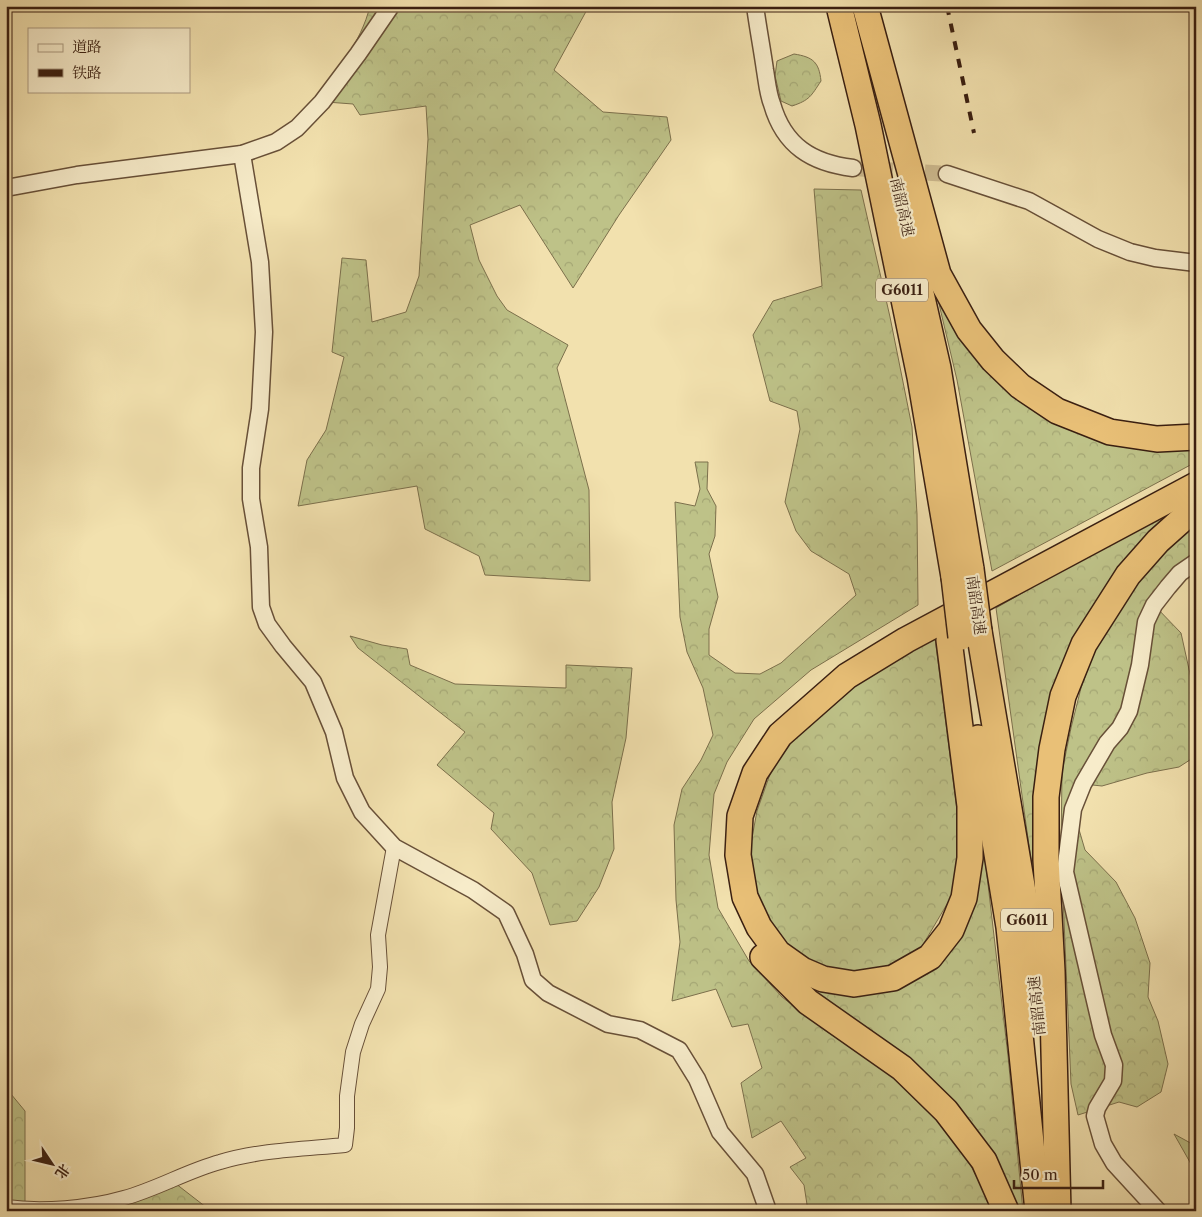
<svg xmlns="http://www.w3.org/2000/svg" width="1202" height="1217" viewBox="0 0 1202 1217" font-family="'Libre Caslon Text','Noto Serif SC',serif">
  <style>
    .forest { fill: url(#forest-crowns); stroke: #7c704c }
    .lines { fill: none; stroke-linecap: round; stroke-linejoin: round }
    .tertiary-tunnel { stroke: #cdba8f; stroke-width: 16; stroke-dasharray: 16 8; stroke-linecap: butt }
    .minor-casing { stroke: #685038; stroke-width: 16 }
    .tertiary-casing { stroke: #685038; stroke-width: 19 }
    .motorway-casing { stroke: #3a1f11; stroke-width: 28 }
    .minor { stroke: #f7ecca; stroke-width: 14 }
    .tertiary { stroke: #f7ecca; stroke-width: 16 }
    .motorway { stroke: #e9c077; stroke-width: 25 }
    .rail { stroke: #3a1f11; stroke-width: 4; stroke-dasharray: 9 9; stroke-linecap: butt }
    .motorway-bridge-casing { stroke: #3a1f11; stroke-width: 28; stroke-linecap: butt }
    .motorway-bridge { stroke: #e9c077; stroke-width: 25 }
    .labels { text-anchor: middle; stroke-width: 4.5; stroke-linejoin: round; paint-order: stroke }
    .shield { fill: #f7ecca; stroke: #735c48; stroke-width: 1 }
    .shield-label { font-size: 14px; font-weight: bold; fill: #3a1f11 }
    .street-label { font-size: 15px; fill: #3a1f11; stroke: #f7ecca }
  </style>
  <defs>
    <pattern id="forest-crowns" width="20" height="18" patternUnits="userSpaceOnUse" patternTransform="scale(1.25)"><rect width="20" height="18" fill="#bec288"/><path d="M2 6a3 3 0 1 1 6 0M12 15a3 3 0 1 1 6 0" fill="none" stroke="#a4a674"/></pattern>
  </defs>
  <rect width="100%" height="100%" fill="#f2e1ae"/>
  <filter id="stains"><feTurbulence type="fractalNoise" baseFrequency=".004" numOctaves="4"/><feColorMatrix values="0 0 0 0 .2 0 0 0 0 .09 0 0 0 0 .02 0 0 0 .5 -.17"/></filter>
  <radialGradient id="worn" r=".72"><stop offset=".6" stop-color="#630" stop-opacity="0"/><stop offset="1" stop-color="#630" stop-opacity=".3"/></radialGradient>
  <g class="forest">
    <path d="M370 6H589L554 70 603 112 667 117 671 140 619 215 573 288 520 205 470 225 479 260 497 296 507 310 568 345 557 368 589 490 590 581 485 575 479 556 425 529 417 486 298 506 307 460 326 430 344 357 332 352 342 258 366 260 372 322 406 312 419 276 428 139 426 106 360 115 353 104 313 101C336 72 361 43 370 6Z"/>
    <path d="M794 54C813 57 819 62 821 81 811 96 810 100 792 106L781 101 775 76 777 61Z"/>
    <polygon points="814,189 861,190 890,317 912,427 917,514 918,605 811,670 754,719 727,762 714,794 709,855 718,908 749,961 782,997 826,1031 891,1074 939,1119 969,1162 994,1211 808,1211 804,1185 790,1167 806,1158 781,1121 752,1138 741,1083 762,1068 748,1024 732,1027 716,989 672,1001 680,942 676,900 674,825 682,789 701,760 713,735 703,688 687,652 680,617 675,502 695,506 700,489 695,462 708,462 707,489 716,506 715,536 709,554 718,597 709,629 709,655 735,673 760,674 781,663 856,595 849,574 811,551 796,531 785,502 800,429 797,411 770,401 753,335 773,301 822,286"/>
    <polygon points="935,287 1012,391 1196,444 1196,462 992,571 957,380"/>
    <polygon points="1196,494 1058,676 1044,724 1037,796 1040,925 996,608"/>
    <polygon points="1196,520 1196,562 1154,605 1181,633 1196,701 1196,756 1179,767 1147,773 1102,786 1083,784 1073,809 1085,850 1116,882 1135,918 1150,963 1148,997 1158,1021 1168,1064 1161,1092 1137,1107 1119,1102 1078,1115 1071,1084 1061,850 1062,772 1071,728 1081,688 1101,632 1139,571"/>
    <polygon points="350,636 382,645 407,649 410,665 455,684 566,688 566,665 632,668 626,738 612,802 614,849 599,887 577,921 550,925 532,873 491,829 494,813 437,765 465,732 358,648"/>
    <polygon points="935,638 957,810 957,855 953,894 918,953 886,969 836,974 813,964 792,950 772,923 756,895 748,859 757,811 774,763 809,719 849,689"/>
    <polygon points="979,807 1008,1056 1023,1211 1014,1211 990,1159 811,994 806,981 834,992 865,995 895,990 949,950"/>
    <polygon points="6,1088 25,1111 25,1209 81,1206 171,1180 211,1211 6,1211"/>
    <polygon points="1174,1134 1196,1146 1196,1190 1191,1164"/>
  </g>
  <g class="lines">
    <polyline class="tertiary-tunnel" points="853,168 947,174"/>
    <g class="minor-casing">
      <path id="minor" d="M6 1207C42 1212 89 1208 124 1198 157 1189 187 1171 220 1162 260 1150 304 1149 345 1145L347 1128V1096L353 1052 362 1024 378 989 380 967 378 935 394 847"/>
    </g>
    <g class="tertiary-casing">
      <g id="tertiary">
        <path d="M755 6C758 28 762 49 765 70 767 82 768 94 772 104 784 146 812 163 853 168"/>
        <polyline points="242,154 260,262 264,332 260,409 251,468 251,499 259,547 261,607 267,624 283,646 313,682 334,732 345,778 362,812 394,847 473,890 506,913 525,954 533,980 548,993 608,1024 640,1030 679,1050 697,1079 720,1132 755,1174 768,1211"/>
        <polyline points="947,174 1029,201 1098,239 1130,252 1155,258 1196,263"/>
        <polyline points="6,188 77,175 242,154 276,142 297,128 322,102 358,54 391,6"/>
        <polyline points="1158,1211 1114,1163 1103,1144 1095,1116 1097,1108 1113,1081 1114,1065 1103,1035 1065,872 1073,809 1083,784 1107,743 1120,728 1129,711 1140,665 1146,622 1154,605 1168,587 1180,573 1196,562"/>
      </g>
    </g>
    <g class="motorway-casing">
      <g id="motorway">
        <polyline points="839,6 868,125 920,377 954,577"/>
        <polyline points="865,6 938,274 969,330 993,360 1020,386 1057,411 1110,432 1157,439 1196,437"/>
        <polyline points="905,223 938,368 971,569"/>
        <polyline points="979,631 1029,927 1038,1019"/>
        <polyline points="949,640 970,806 970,858 964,898 951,930 930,957 893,978 854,984 823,979 802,970 778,953 759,927 745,897 738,855 740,816 755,773 780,735 847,676 906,640 1196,485"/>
        <polyline points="978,738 1009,927 1038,1211"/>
        <polyline points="763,957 808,1002 902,1068 946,1111 984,1161 1006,1211"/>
        <polyline points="1058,1211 1052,971 1046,860 1046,797 1052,749 1063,696 1084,644 1128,575 1158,541 1196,507"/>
      </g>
    </g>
    <use href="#minor" class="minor"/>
    <use href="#tertiary" class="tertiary"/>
    <use href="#motorway" class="motorway"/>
    <polyline class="rail" points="947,6 974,133"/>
    <g class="motorway-bridge-casing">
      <g id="motorway-bridge">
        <polyline points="971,569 979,631"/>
        <polyline points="954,577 961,637"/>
      </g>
    </g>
    <use href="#motorway-bridge" class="motorway-bridge"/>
  </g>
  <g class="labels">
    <g class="shield">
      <rect x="876" y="278.5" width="52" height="23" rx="4"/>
      <rect x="1001" y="908.5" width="52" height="23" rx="4"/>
    </g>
    <g class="shield-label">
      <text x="902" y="295">G6011</text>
      <text x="1027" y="925">G6011</text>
    </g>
    <g class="street-label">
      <text transform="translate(902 207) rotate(77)" y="5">南韶高速</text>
      <text transform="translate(976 605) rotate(82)" y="5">南韶高速</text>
      <text transform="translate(1037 1006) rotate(-96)" y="5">南韶高速</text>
    </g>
  </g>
  <rect width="1202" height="1217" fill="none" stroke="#f2e1ae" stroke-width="25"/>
  <rect x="8" y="8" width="1187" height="1202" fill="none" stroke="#3a1f11" stroke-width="2.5"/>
  <rect x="12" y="12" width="1177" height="1192" fill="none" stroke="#3a1f11"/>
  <rect x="28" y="28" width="162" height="65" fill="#f7ecca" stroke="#ab9a80"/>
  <rect x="38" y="44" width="25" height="8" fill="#f7ecca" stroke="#ab9a80"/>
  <text x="72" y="52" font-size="15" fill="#3a1f11">道路</text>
  <rect x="38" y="69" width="25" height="8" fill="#3a1f11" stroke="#ab9a80"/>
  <text x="72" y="78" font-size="15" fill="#3a1f11">铁路</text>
  <g transform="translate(52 1164) rotate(125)" stroke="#f7ecca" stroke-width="4" paint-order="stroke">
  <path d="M0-4L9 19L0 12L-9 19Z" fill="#3a1f11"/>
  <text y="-8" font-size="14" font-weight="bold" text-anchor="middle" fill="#3a1f11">北</text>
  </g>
  <path d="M1014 1180v8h89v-8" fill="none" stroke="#3a1f11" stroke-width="2.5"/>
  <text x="1022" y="1180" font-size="15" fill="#3a1f11" stroke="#f7ecca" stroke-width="4" paint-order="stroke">50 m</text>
  <rect width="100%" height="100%" filter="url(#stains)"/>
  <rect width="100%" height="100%" fill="url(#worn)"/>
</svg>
